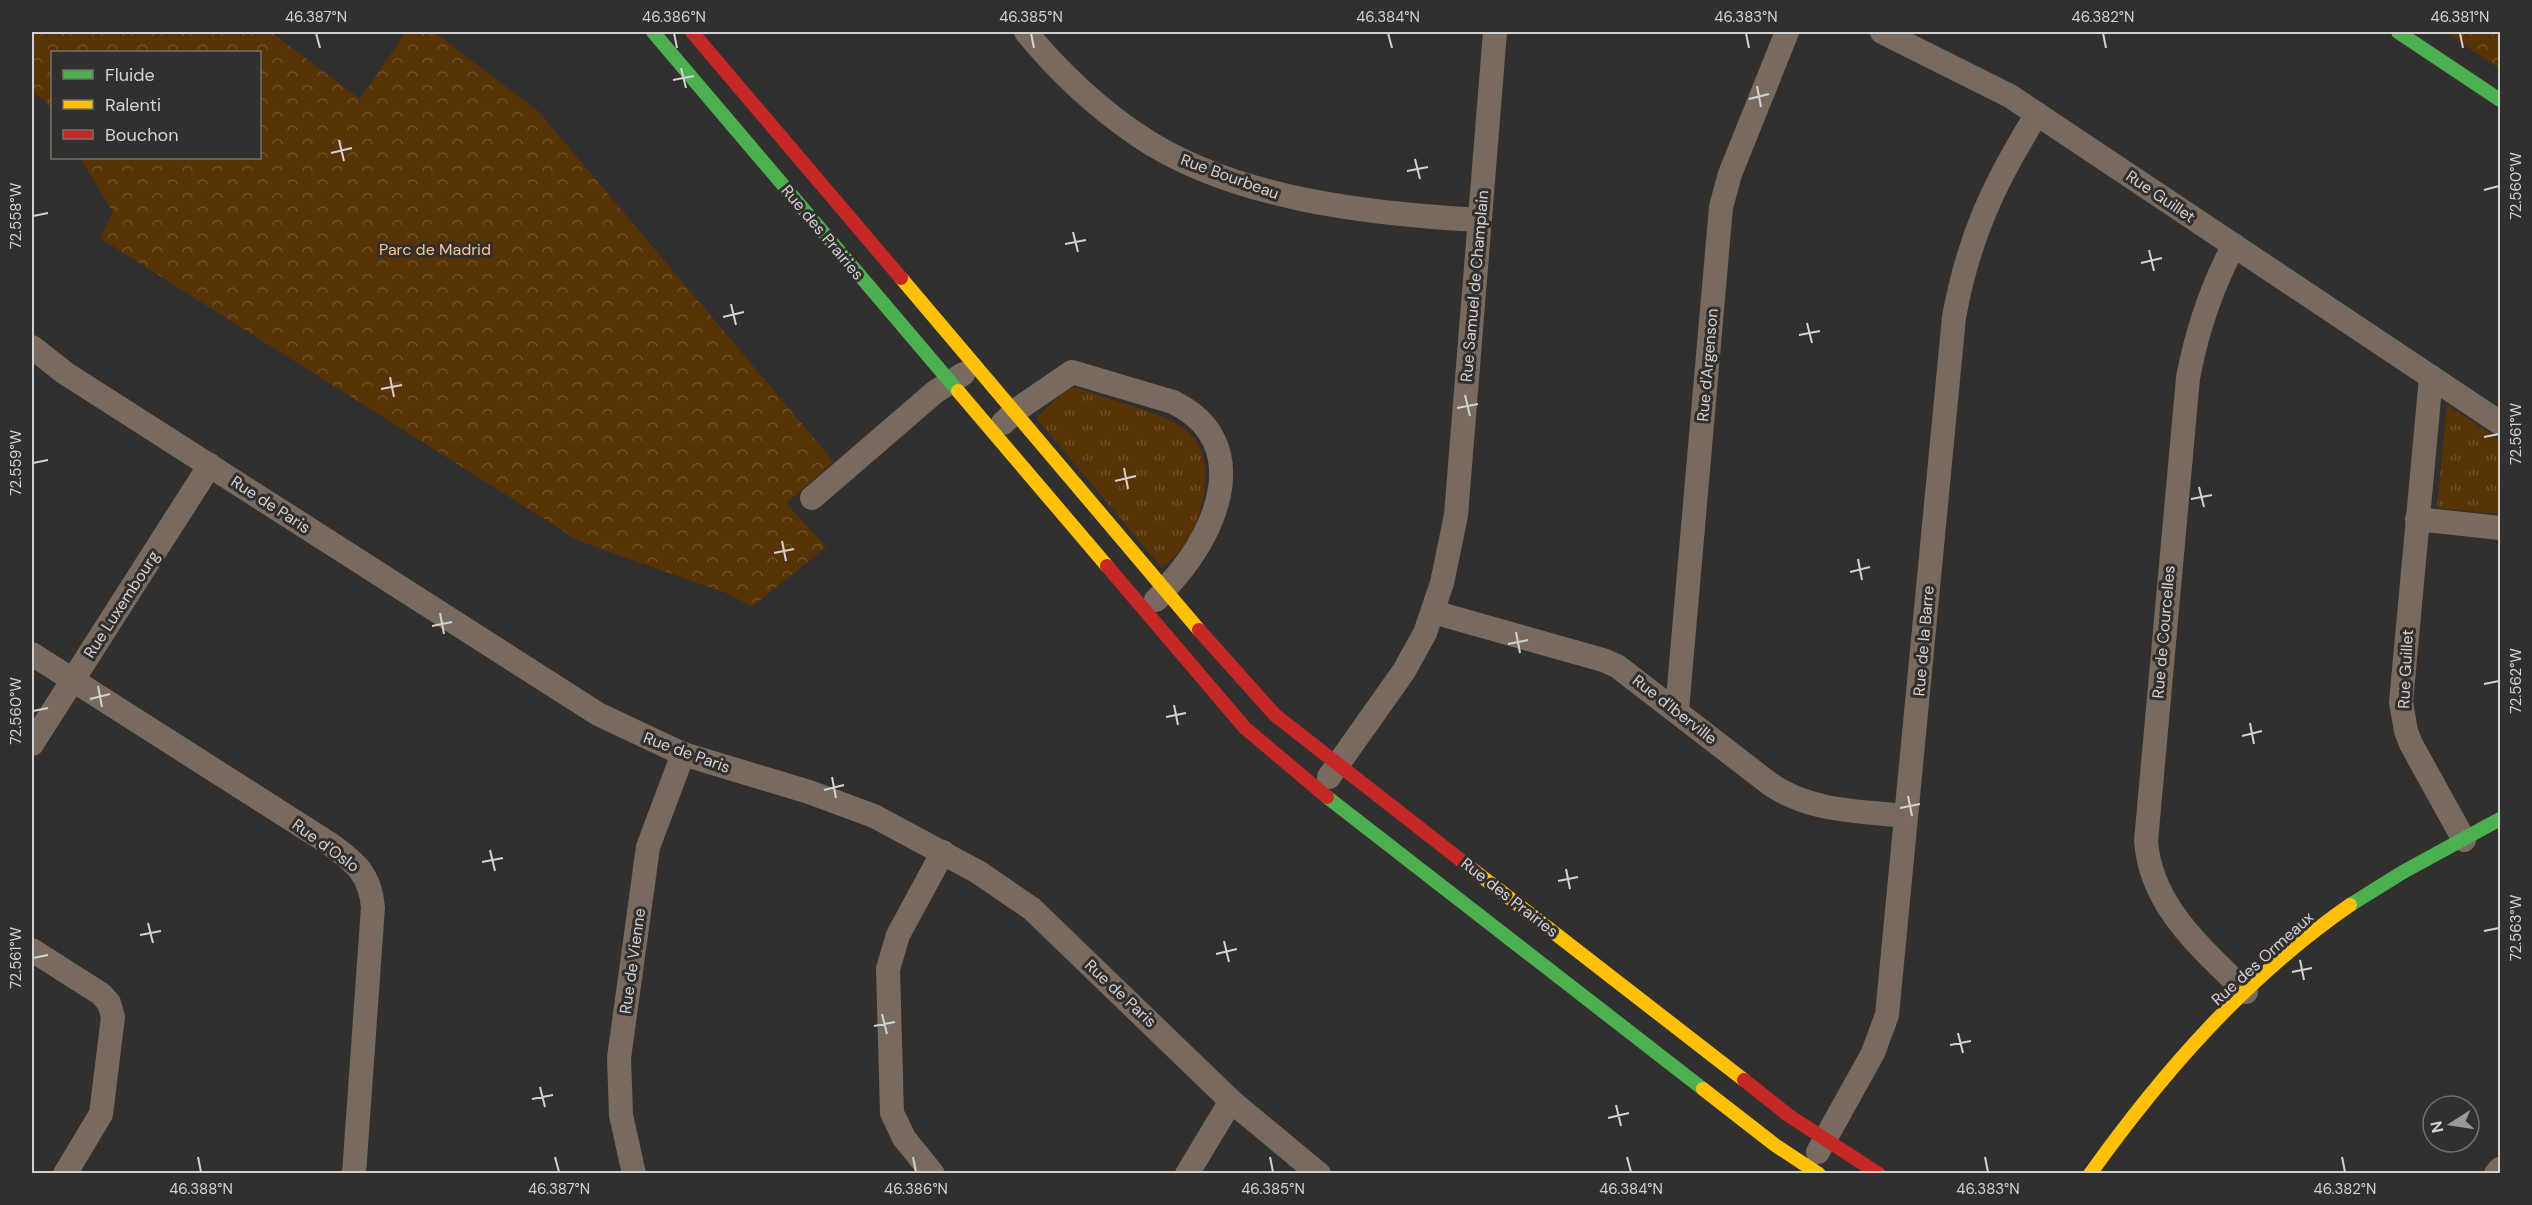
<svg xmlns="http://www.w3.org/2000/svg" width="2532" height="1205" viewBox="0 0 2532 1205" font-family="'DM Sans',sans-serif">
  <style>
    .grass { fill: url(#grass-tufts) }
    .park { fill: url(#park-crowns) }
    .lines { fill: none; stroke-linecap: round; stroke-linejoin: round }
    .street { stroke: #786a5e; stroke-width: 24 }
    .fast { stroke: #4caf50; stroke-width: 14 }
    .slow { stroke: #ffc107; stroke-width: 14 }
    .jam { stroke: #c62828; stroke-width: 14 }
    .ticks { fill: none; stroke: #d4d2d1; stroke-width: 2 }
    .labels { text-anchor: middle; stroke-width: 6; stroke-linejoin: round; paint-order: stroke }
    .street-label { font-size: 16px; fill: #d4d2d1; stroke: #32302e }
    .park-label { font-size: 16px; fill: #fcc494; stroke: #32302e }
    .neatline { fill: none; stroke: #d4d2d1; stroke-width: 2 }
    .ticks-label { font-size: 15px; text-anchor: middle; fill: #d4d2d1 }
  </style>
  <defs>
    <pattern id="grass-tufts" width="24" height="20" patternUnits="userSpaceOnUse" patternTransform="scale(1.5)"><rect width="24" height="20" fill="#583306"/><path d="M3 7l-1-3M5 7V3M7 7l1-3M15 17l-1-3M17 17v-4M19 17l1-3" fill="none" stroke="#6f5029"/></pattern>
    <pattern id="park-crowns" width="20" height="18" patternUnits="userSpaceOnUse" patternTransform="scale(1.5)"><rect width="20" height="18" fill="#583306"/><path d="M2 6a3 3 0 1 1 6 0M12 15a3 3 0 1 1 6 0" fill="none" stroke="#6f5029"/></pattern>
  </defs>
  <rect width="100%" height="100%" fill="#31302f"/>
  <g class="grass">
    <path d="M1075 387C1097 395 1119 402 1141 409 1192 426 1212 441 1203 498 1198 527 1185 550 1162 568L1036 418 1065 391Z"/>
    <polygon points="2447,405 2500,440 2500,514 2437,508"/>
  </g>
  <g class="park">
    <polygon points="32,32 271,32 360,99 406,32 434,32 539,112 834,462 786,503 826,547 752,607 729,594 579,541 100,238 113,212 80,158 260,158 260,52 52,52 52,112 47,103 32,90"/>
    <polygon points="2445,32 2500,32 2500,69"/>
  </g>
  <g class="lines">
    <g class="street">
      <path d="M1026 32C1058 71 1096 107 1139 136 1232 199 1370 214 1479 220"/>
      <polyline points="1882,32 2010,96 2500,423"/>
      <path d="M2234 245C2211 288 2197 330 2188 378L2146 841C2151 907 2202 948 2246 992"/>
      <polyline points="32,347 65,373 598,714 683,754 809,792 874,816 978,872 1032,909 1231,1101 1319,1174"/>
      <polyline points="2431,377 2401,702 2406,731 2411,744 2464,840"/>
      <path d="M1003 423 1018 409 1072 372 1173 402C1253 441 1219 528 1174 579 1167 586 1164 593 1156 600"/>
      <polyline points="812,498 935,392 963,374"/>
      <polyline points="2417,519 2500,528"/>
      <path d="M1433 612 1603 660 1617 666 1770 784C1811 812 1859 811 1906 816"/>
      <path d="M32 654 330 844C355 862 370 874 373 907L354 1174"/>
      <polyline points="1677,710 1721,207 1730,174 1787,32"/>
      <polyline points="32,744 210,465"/>
      <polyline points="1329,777 1404,671 1425,633 1442,583 1456,515 1495,32"/>
      <polyline points="32,950 101,994 109,1003 113,1017 101,1114 65,1174"/>
      <path d="M1818 1152 1873 1053 1887 1015 1954 317C1969 236 1994 183 2037 114"/>
      <polyline points="634,1174 621,1115 619,1058 648,847 683,754"/>
      <polyline points="933,1174 904,1138 892,1113 888,969 898,935 943,852"/>
      <polyline points="1187,1174 1231,1101"/>
      <polyline points="2496,1174 2500,1169"/>
    </g>
    <g class="fast">
      <polyline points="653,32 958,391"/>
      <polyline points="2398,32 2500,100"/>
      <polyline points="1327,797 1703,1089"/>
      <polyline points="2350,905 2403,872 2500,819"/>
    </g>
    <g class="slow">
      <polyline points="901,278 1199,630"/>
      <polyline points="958,391 1107,566"/>
      <polyline points="1472,869 1744,1080"/>
      <polyline points="1703,1089 1775,1145 1819,1174"/>
      <path d="M2090 1174C2163 1072 2246 977 2350 905"/>
    </g>
    <g class="jam">
      <polyline points="692,32 901,278"/>
      <polyline points="1107,566 1245,728 1327,797"/>
      <polyline points="1199,630 1275,715 1472,869"/>
      <polyline points="1744,1080 1788,1115 1879,1174"/>
    </g>
  </g>
  <path class="ticks" d="M316 33 320 48M674 33 677 48M1031 33 1034 48M1388 33 1392 48M1746 33 1749 48M2103 33 2106 48M2460 33 2463 48M681 68 686 88M673 80 694 76M1757 86 1761 107M1749 99 1769 94M339 140 344 161M331 153 352 148M1415 159 1420 179M1407 171 1428 167M2484 190 2499 186M33 216 48 213M1073 232 1078 252M1065 244 1086 240M2149 250 2154 271M2141 263 2162 258M731 304 736 325M723 317 744 312M1807 323 1812 343M1799 335 1820 331M390 377 394 397M381 389 402 385M1465 395 1470 416M1457 408 1478 404M2484 437 2499 434M33 463 48 460M1124 468 1128 489M1115 481 1136 476M2199 487 2204 507M2191 499 2212 495M782 541 786 561M774 553 794 549M1858 559 1862 580M1850 572 1870 567M440 613 444 634M432 626 452 622M1516 632 1520 653M1508 644 1528 640M2484 684 2499 681M98 686 102 707M90 699 110 694M1174 705 1178 725M33 711 48 708M1166 717 1186 713M2250 723 2254 744M2242 736 2262 731M832 777 836 798M824 790 844 785M1908 796 1912 816M1900 808 1920 804M490 850 495 871M482 862 503 858M1566 869 1570 889M1558 881 1578 877M148 923 153 943M2484 931 2499 928M140 935 161 931M1224 941 1229 962M1216 954 1237 949M33 958 48 955M2300 960 2304 980M2292 972 2312 968M882 1014 887 1034M874 1026 895 1022M1958 1033 1963 1053M1950 1045 1971 1041M540 1087 545 1107M532 1099 553 1095M1616 1105 1621 1126M1608 1118 1629 1113M198 1157 201 1172M555 1157 559 1172M913 1157 916 1172M1270 1157 1273 1172M1627 1157 1631 1172M1985 1157 1988 1172M2342 1157 2345 1172"/>
  <g class="labels">
    <g class="street-label">
      <text transform="translate(1230 176) rotate(20)" y="6">Rue Bourbeau</text>
      <text transform="translate(2161 196) rotate(34)" y="6">Rue Guillet</text>
      <text transform="translate(823 232) rotate(50)" y="6">Rue des Prairies</text>
      <text transform="translate(1474 286) rotate(-85)" y="6">Rue Samuel de Champlain</text>
      <text transform="translate(1707 365) rotate(-85)" y="6">Rue d'Argenson</text>
      <text transform="translate(271 504) rotate(33)" y="6">Rue de Paris</text>
      <text transform="translate(121 604) rotate(-57)" y="6">Rue Luxembourg</text>
      <text transform="translate(2163 632) rotate(-85)" y="6">Rue de Courcelles</text>
      <text transform="translate(1923 641) rotate(-85)" y="6">Rue de la Barre</text>
      <text transform="translate(2405 669) rotate(-87)" y="6">Rue Guillet</text>
      <text transform="translate(1675 709) rotate(38)" y="6">Rue d'Iberville</text>
      <text transform="translate(687 752) rotate(20)" y="6">Rue de Paris</text>
      <text transform="translate(326 845) rotate(36)" y="6">Rue d'Oslo</text>
      <text transform="translate(1510 897) rotate(38)" y="6">Rue des Prairies</text>
      <text transform="translate(2262 958) rotate(-42)" y="6">Rue des Ormeaux</text>
      <text transform="translate(632 961) rotate(-82)" y="6">Rue de Vienne</text>
      <text transform="translate(1121 993) rotate(43)" y="6">Rue de Paris</text>
    </g>
    <g class="park-label">
      <text x="435" y="255">Parc de Madrid</text>
    </g>
  </g>
  <rect width="2532" height="1205" fill="none" stroke="#32302e" stroke-width="66"/>
  <rect x="51" y="51" width="210" height="108" fill="#32302e" stroke="#73716f" stroke-width="1.5"/>
  <rect x="63" y="70" width="30" height="9" fill="#4caf50" stroke="#73716f" stroke-width="1.5"/>
  <text x="105" y="81" font-size="18" fill="#d4d2d1">Fluide</text>
  <rect x="63" y="100" width="30" height="9" fill="#ffc107" stroke="#73716f" stroke-width="1.5"/>
  <text x="105" y="111" font-size="18" fill="#d4d2d1">Ralenti</text>
  <rect x="63" y="130" width="30" height="9" fill="#c62828" stroke="#73716f" stroke-width="1.5"/>
  <text x="105" y="141" font-size="18" fill="#d4d2d1">Bouchon</text>
  <g transform="translate(2451 1124) rotate(258)"><circle r="28" fill="#32302e" stroke="#73716f" stroke-width="1.5"/>
  <path d="M0-4.5L10 22L0 15L-10 22Z" fill="#9b9998"/>
  <text y="-9" font-size="16" font-weight="bold" text-anchor="middle" fill="#d4d2d1">N</text>
  </g>
  <rect x="33" y="33" width="2466" height="1139" class="neatline"/>
  <g class="ticks-label">
    <text x="316" y="22">46.387°N</text>
    <text x="674" y="22">46.386°N</text>
    <text x="1031" y="22">46.385°N</text>
    <text x="1388" y="22">46.384°N</text>
    <text x="1746" y="22">46.383°N</text>
    <text x="2103" y="22">46.382°N</text>
    <text x="2460" y="22">46.381°N</text>
    <text transform="translate(2516 186) rotate(-90)" y="5">72.560°W</text>
    <text transform="translate(16 216) rotate(-90)" y="5">72.558°W</text>
    <text transform="translate(2516 434) rotate(-90)" y="5">72.561°W</text>
    <text transform="translate(16 463) rotate(-90)" y="5">72.559°W</text>
    <text transform="translate(2516 681) rotate(-90)" y="5">72.562°W</text>
    <text transform="translate(16 711) rotate(-90)" y="5">72.560°W</text>
    <text transform="translate(2516 928) rotate(-90)" y="5">72.563°W</text>
    <text transform="translate(16 958) rotate(-90)" y="5">72.561°W</text>
    <text x="201" y="1194">46.388°N</text>
    <text x="559" y="1194">46.387°N</text>
    <text x="916" y="1194">46.386°N</text>
    <text x="1273" y="1194">46.385°N</text>
    <text x="1631" y="1194">46.384°N</text>
    <text x="1988" y="1194">46.383°N</text>
    <text x="2345" y="1194">46.382°N</text>
  </g>
</svg>
